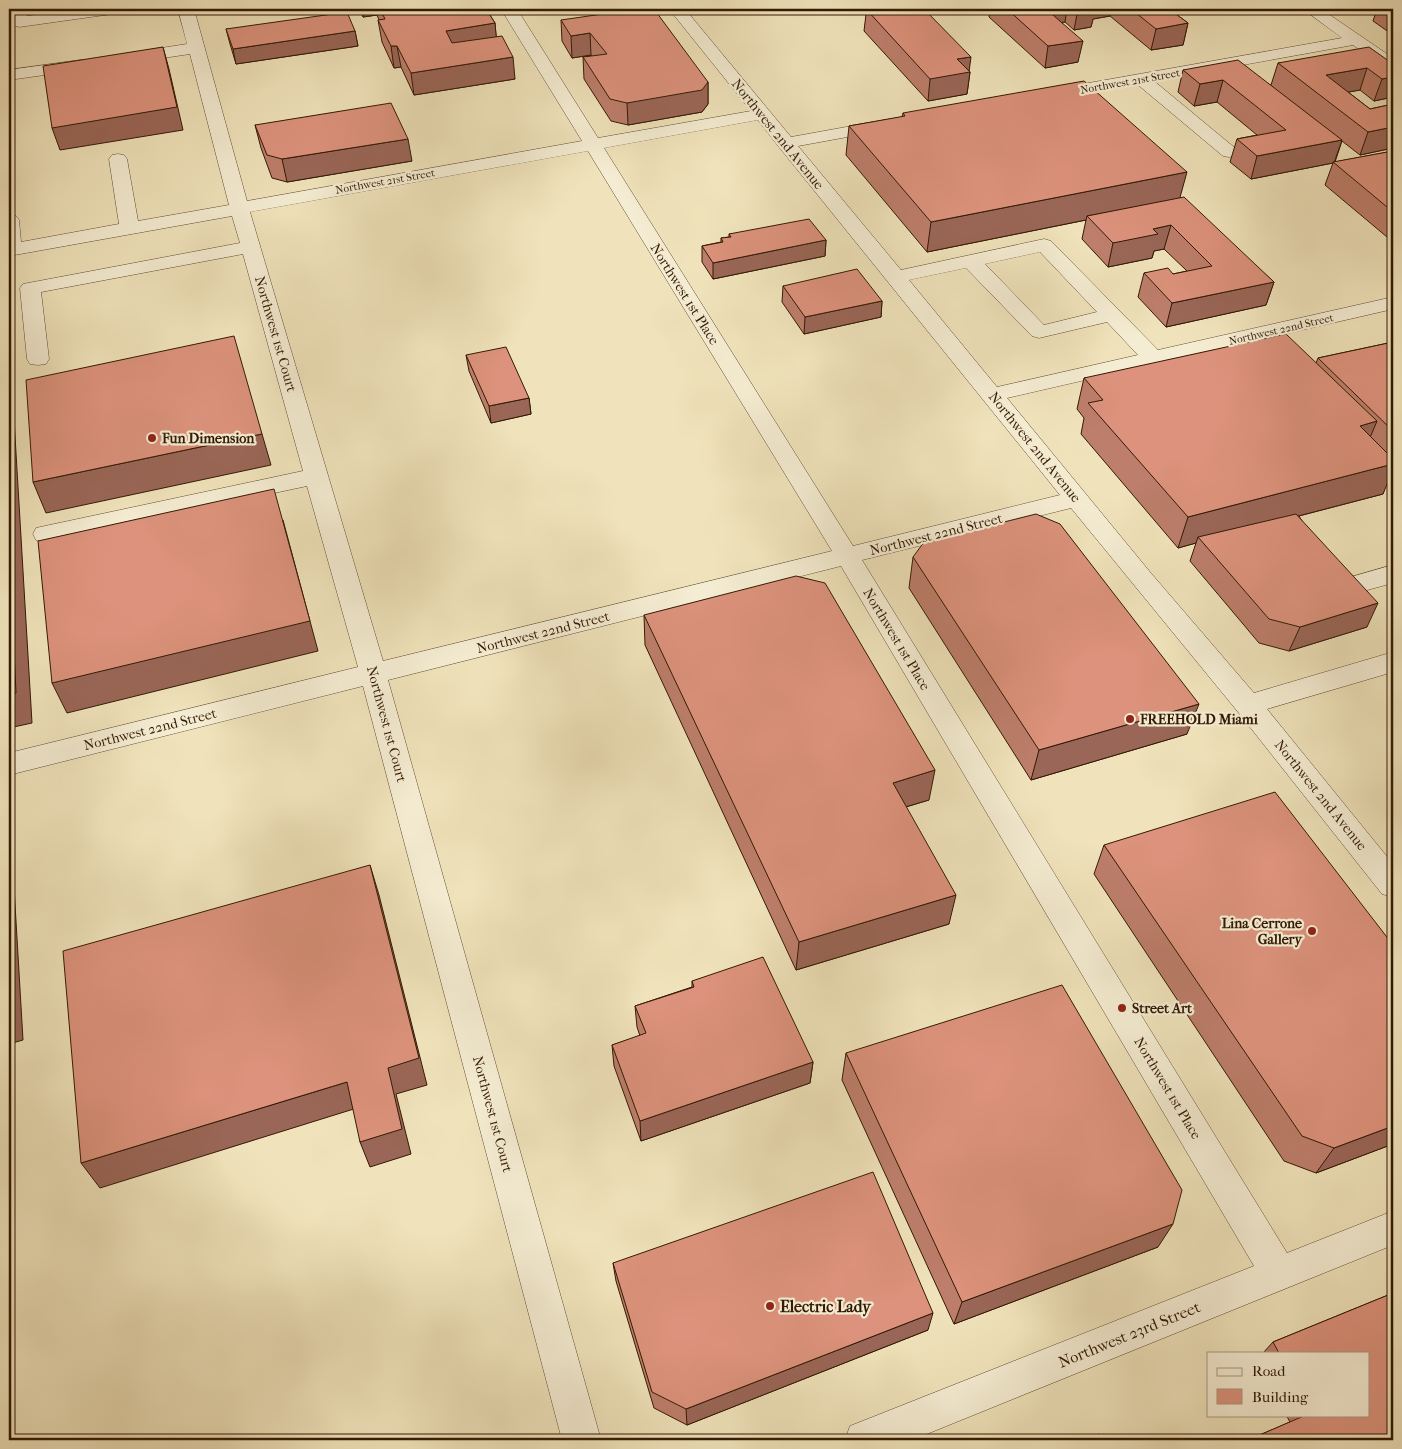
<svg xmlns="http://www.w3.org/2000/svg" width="1402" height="1449" viewBox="0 0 1402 1449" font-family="'IM FELL French Canon',serif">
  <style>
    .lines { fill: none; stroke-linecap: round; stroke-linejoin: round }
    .minor-casing { stroke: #624c32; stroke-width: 1 }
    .minor { fill: #f5edd3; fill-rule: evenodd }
    .wall { fill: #bd7e6b; stroke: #321904 }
    .shaded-wall { fill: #9a6657; stroke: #321904 }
    .building { fill: #dc927c; stroke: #321904 }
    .poi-dot { fill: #8f2418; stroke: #f5edd3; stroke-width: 2 }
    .labels { text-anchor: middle; stroke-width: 4.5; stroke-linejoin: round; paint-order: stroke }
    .far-street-label { font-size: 11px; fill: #321904; stroke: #f5edd3 }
    .street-label { font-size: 14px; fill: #321904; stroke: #f5edd3 }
    .poi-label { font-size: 14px; font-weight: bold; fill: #321904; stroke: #f5edd3; text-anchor: start }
    .near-poi-label { font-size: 16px; font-weight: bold; fill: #321904; stroke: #f5edd3; text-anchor: start }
    .near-street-label { font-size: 16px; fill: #321904; stroke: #f5edd3 }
  </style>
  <rect width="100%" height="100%" fill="#f0e3bb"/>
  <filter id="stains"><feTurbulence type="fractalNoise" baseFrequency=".004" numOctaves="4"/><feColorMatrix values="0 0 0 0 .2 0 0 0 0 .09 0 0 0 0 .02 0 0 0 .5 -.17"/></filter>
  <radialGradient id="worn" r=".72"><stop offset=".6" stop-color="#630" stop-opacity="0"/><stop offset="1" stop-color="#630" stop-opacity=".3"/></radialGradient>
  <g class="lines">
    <g class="minor-casing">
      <g id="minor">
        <polygon points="10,9 26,9 27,16 80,9 120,9 118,12 112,14 19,27 13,25 11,22"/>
        <path d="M178 9H194L247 201 582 141 501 9H517L598 138 751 111 669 9H685L791 137 885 120 891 121 894 125 891 129 798 146 901 270 1044 239 1051 241 1158 350 1393 297V309L1007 398 1150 572 1254 693 1393 652V672L1267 709 1393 864V897L1382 894 1238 712 1071 508 862 560 1287 1253 1393 1211V1245L912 1440H845L850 1426 1254 1266 841 566 388 680 601 1440H562L363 686 9 775V753L358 667 307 486 45 542 36 540 33 534 36 528 45 526 303 471 243 254 41 292 49 359 46 364 38 365 30 364 27 359 20 288 23 284 240 243 232 216 9 256V214L16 216 19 220 21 242 119 224 109 159 112 155 118 154 124 155 127 159 138 221 229 205 190 54 129 63 123 62 121 58 123 54 129 53 187 44ZM758 120 779 147 1060 495 853 546 604 148ZM588 151 832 551 383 661 250 212ZM1040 252 1097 312 1044 325 985 264ZM966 268 1032 336 1039 338 1107 322 1138 355 997 387 909 280Z"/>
        <polygon points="1303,9 1321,9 1393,58 1393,70 1387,69 1353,45 1154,81 1235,148 1238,152 1235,156 1229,157 1223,156 1137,84 1055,99 1049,98 1046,94 1049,90 1055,89 1342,38"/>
        <polygon points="81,60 87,61 89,65 87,69 9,80 9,70"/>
        <polygon points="1393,565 1393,583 1360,592 1351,589 1347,583 1351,577"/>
      </g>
    </g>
    <use href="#minor" class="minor"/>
  </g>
  <g class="wall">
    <polygon points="359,9 486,9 495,23 496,36 515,79 414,95 401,67 394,68 382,42 378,20 379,20 377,15 363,17"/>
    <polygon points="861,9 924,9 970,72 967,94 928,101 864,31 866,14"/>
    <polygon points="990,9 1169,9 1188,23 1183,45 1151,50 1110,16 1093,19 1091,27 1074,30 1065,22 1062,22 1078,62 1045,68 989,17"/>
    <polygon points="1377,9 1393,9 1393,35 1373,21"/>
    <polygon points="561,20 708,82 708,104 702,112 628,125 611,121 584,79 583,57 592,56 591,55 572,58 562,41"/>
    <polygon points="226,29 355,31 358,46 236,64 230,44"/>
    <polygon points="1278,63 1393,64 1393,97 1374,101 1360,90 1348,92 1370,109 1393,104 1393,148 1360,155 1342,141 1335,162 1393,151 1393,242 1325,185 1333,163 1251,179 1230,162 1237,139 1257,135 1217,102 1194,106 1178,92 1183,70 1271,85"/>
    <polygon points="903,113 1180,198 1274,282 1266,305 1166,327 1138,297 1144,273 1173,274 1187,271 1164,249 1154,251 1152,258 1108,267 1082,239 1086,220 927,252 846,155 849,126 902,117"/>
    <polygon points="255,125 412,161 287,182 272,178 261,148"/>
    <polygon points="729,234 826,240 825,256 713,279 702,262 702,246 721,242 721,238 729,237"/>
    <polygon points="783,286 882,301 881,317 804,334 782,302"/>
    <polygon points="1393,342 1393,459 1383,494 1299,516 1367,627 1289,651 1259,643 1190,561 1196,543 1178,548 1081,434 1084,418 1077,409 1084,378 1316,363 1318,358"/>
    <polygon points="466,355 529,398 531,414 491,423 469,371"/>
    <polygon points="913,557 1187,734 1031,780 909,588"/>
    <polygon points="644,615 929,800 906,807 949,924 796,970 645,645"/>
    <polygon points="1104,845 1393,1144 1316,1173 1284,1161 1094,874"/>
    <polygon points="692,981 813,1062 810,1083 641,1141 614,1066 612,1045 640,1036 637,1027 635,1006 692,987"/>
    <polygon points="846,1053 1158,1247 954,1324 842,1080"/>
    <polygon points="613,1263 928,1330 687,1425 654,1408 616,1281"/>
    <polygon points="1393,1293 1393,1440 1248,1440 1290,1422 1286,1415 1368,1415 1368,1353 1263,1353 1273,1342"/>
  </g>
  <g class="shaded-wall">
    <polygon points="52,9 77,9 53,12"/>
    <polygon points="362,9 376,9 377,15 363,17"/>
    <polygon points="1041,9 1067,9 1065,22 1038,26"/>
    <polygon points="1078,9 1111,9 1110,16 1093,19 1091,27 1074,30"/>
    <polygon points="495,23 497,45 449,53 446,31"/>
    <polygon points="1188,23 1183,45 1151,50 1156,29"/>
    <polygon points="355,31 358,46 236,64 233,49"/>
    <polygon points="590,33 591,55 572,58 571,36"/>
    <polygon points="1083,41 1078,62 1045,68 1048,46"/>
    <polygon points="391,46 397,46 401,67 394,68"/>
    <polygon points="163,47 169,69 183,130 60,150 52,128"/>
    <polygon points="513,57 515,79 414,95 411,73"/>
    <polygon points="971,57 969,72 970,72 967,94 928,101 930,79 957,59"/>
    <polygon points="1367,68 1360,90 1322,97 1326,75"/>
    <polygon points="1393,77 1393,97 1374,101 1382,79"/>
    <polygon points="1223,80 1217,102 1194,106 1200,84"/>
    <polygon points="708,82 708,104 702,112 628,125 627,103"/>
    <polygon points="1393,127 1393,148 1360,155 1368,132"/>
    <polygon points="408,139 412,161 287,182 282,159"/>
    <polygon points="1342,140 1334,163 1333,162 1333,163 1251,179 1257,156"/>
    <polygon points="1187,172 1179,201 1087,216 1086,220 927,252 931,222"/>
    <polygon points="1171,225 1164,249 1154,251 1152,258 1108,267 1113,243 1153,229"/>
    <polygon points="826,240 825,256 713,279 713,263"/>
    <polygon points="1274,282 1266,305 1166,327 1172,303"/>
    <polygon points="882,301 881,317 804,334 805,317"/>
    <polygon points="1393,370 1393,391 1387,371"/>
    <polygon points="9,393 13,402 32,723 9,728"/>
    <polygon points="529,398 531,414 491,423 489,406"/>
    <polygon points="1377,421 1364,452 1360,426"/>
    <polygon points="262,434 271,465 46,513 33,482"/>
    <polygon points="1393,447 1393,459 1387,460"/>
    <polygon points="1393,464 1393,470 1383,494 1202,541 1198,537 1196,543 1178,548 1188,517"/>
    <polygon points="283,520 318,651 67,713 52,683"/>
    <polygon points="1378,603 1367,627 1289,651 1300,627"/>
    <polygon points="1199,704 1187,734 1031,780 1039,750"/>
    <polygon points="935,770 929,800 888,812 893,783"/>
    <polygon points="9,817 10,819 23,1040 9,1044"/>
    <polygon points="370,865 379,895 427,1085 396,1094 411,1154 370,1167 360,1142 388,1068"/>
    <polygon points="956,895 949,924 796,970 799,942"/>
    <polygon points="813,1062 810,1083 641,1141 640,1121"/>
    <polygon points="347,1082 357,1108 100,1188 81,1163"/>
    <polygon points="1393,1126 1393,1144 1316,1173 1334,1148"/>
    <polygon points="1173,1224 1158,1247 954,1324 962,1302"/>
    <polygon points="933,1313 928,1330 687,1425 686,1409"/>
  </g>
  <g class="building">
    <polygon points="380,9 434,9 435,11 448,9 486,9 495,23 446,31 452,43 502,36 513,57 411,73 397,46 391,46 378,20 385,19"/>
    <polygon points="637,9 654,9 708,82 702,90 627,103 610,99 583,57 607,54 590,33 571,36 561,20"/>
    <polygon points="866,9 924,9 971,57 957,59 970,72 930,79"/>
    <polygon points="1007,9 1046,9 1083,41 1048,46"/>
    <polygon points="1131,9 1169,9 1188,23 1156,29"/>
    <polygon points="347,12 355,31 233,49 226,29"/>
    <polygon points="163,47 177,107 52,128 43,66"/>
    <polygon points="1369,47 1393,64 1393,77 1382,79 1367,68 1326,75 1370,109 1393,104 1393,127 1368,132 1278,63"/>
    <polygon points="1238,60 1342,140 1257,156 1237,139 1286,130 1223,80 1200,84 1183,70"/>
    <polygon points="1084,81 1187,172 931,222 849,126 905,116 903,113"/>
    <polygon points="391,103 408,139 282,159 267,155 255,125"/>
    <polygon points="1393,151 1393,212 1333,162"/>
    <polygon points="1184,197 1274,282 1172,303 1144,273 1168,268 1173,274 1212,266 1171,225 1153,229 1158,234 1113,243 1087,216"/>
    <polygon points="809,219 826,240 713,263 702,246 723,242 721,238 731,237 729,234"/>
    <polygon points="857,269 882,301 805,317 783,286"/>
    <polygon points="1286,334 1377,421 1360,426 1393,459 1393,464 1188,517 1088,403 1103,400 1084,378"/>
    <polygon points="234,336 262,434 33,482 26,380"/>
    <polygon points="1393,342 1393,370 1387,371 1393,377 1393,431 1318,358"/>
    <polygon points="506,347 529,398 489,406 466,355"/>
    <polygon points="274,489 310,621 52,683 38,541"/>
    <polygon points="1036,514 1060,524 1199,704 1039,750 913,557 924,542"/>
    <polygon points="1296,514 1378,603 1300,627 1269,619 1198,537"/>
    <polygon points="9,547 16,693 9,694"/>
    <polygon points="796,576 825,583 935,770 893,783 956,895 799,942 644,615"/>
    <polygon points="1275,792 1393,945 1393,1126 1334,1148 1302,1136 1104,845"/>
    <polygon points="370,865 419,1058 388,1068 402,1129 360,1142 347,1082 81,1163 63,951"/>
    <polygon points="763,957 813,1062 640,1121 612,1045 646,1033 635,1006 694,987 692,981"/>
    <polygon points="1062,985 1182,1190 1173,1224 962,1302 846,1053"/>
    <polygon points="873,1172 933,1313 686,1409 652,1392 613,1263"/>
    <polygon points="1393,1293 1393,1440 1248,1440 1306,1415 1368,1415 1368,1353 1279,1353 1273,1342"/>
    <polygon points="1099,1434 1102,1440 1085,1440"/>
  </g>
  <g class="poi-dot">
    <circle cx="152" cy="438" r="5"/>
    <circle cx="1130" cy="719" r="5"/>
    <circle cx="1312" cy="931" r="5"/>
    <circle cx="1122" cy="1008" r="5"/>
    <circle cx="770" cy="1306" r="5"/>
  </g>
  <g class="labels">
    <g class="far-street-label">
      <text transform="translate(1130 81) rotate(-10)" y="4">Northwest 21st Street</text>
      <text transform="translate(385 181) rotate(-10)" y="4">Northwest 21st Street</text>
      <text transform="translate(1281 329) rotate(-13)" y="4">Northwest 22nd Street</text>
    </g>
    <g class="street-label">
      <text transform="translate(778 134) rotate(51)" y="5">Northwest 2nd Avenue</text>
      <text transform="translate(685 294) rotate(58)" y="5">Northwest 1st Place</text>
      <text transform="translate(276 334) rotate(74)" y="5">Northwest 1st Court</text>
      <text transform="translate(1035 447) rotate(51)" y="5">Northwest 2nd Avenue</text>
      <text transform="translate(936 534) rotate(-14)" y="5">Northwest 22nd Street</text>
      <text transform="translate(543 632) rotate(-14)" y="5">Northwest 22nd Street</text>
      <text transform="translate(897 639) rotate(59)" y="5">Northwest 1st Place</text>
      <text transform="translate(387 724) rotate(75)" y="5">Northwest 1st Court</text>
      <text transform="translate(150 729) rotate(-14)" y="5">Northwest 22nd Street</text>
      <text transform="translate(1321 795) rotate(51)" y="5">Northwest 2nd Avenue</text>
      <text transform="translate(1168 1088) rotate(59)" y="5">Northwest 1st Place</text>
      <text transform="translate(493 1114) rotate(75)" y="5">Northwest 1st Court</text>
    </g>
    <g class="poi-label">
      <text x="162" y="443">Fun Dimension</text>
      <text x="1140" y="724">FREEHOLD Miami</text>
      <text x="1302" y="928" text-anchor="end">Lina Cerrone<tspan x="1302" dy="16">Gallery</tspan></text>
      <text x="1132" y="1013">Street Art</text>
    </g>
    <g class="near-poi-label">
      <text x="780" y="1312">Electric Lady</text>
    </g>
    <g class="near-street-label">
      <text transform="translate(1129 1334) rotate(-22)" y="6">Northwest 23rd Street</text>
    </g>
  </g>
  <rect width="1402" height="1449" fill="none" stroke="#f0e3bb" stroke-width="30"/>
  <rect x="10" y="10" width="1382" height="1429" fill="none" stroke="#321904" stroke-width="2.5"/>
  <rect x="15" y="15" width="1372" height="1419" fill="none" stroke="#321904"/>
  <rect x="1207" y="1352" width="162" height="65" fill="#f5edd3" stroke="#a79880"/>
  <rect x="1217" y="1368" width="25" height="8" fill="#f5edd3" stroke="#a79880"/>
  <text x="1252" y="1376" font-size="15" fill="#321904">Road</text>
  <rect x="1217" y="1389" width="25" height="15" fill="#dc927c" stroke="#a79880"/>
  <text x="1252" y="1402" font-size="15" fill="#321904">Building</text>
  <rect width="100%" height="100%" filter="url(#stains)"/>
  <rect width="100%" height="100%" fill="url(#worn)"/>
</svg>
